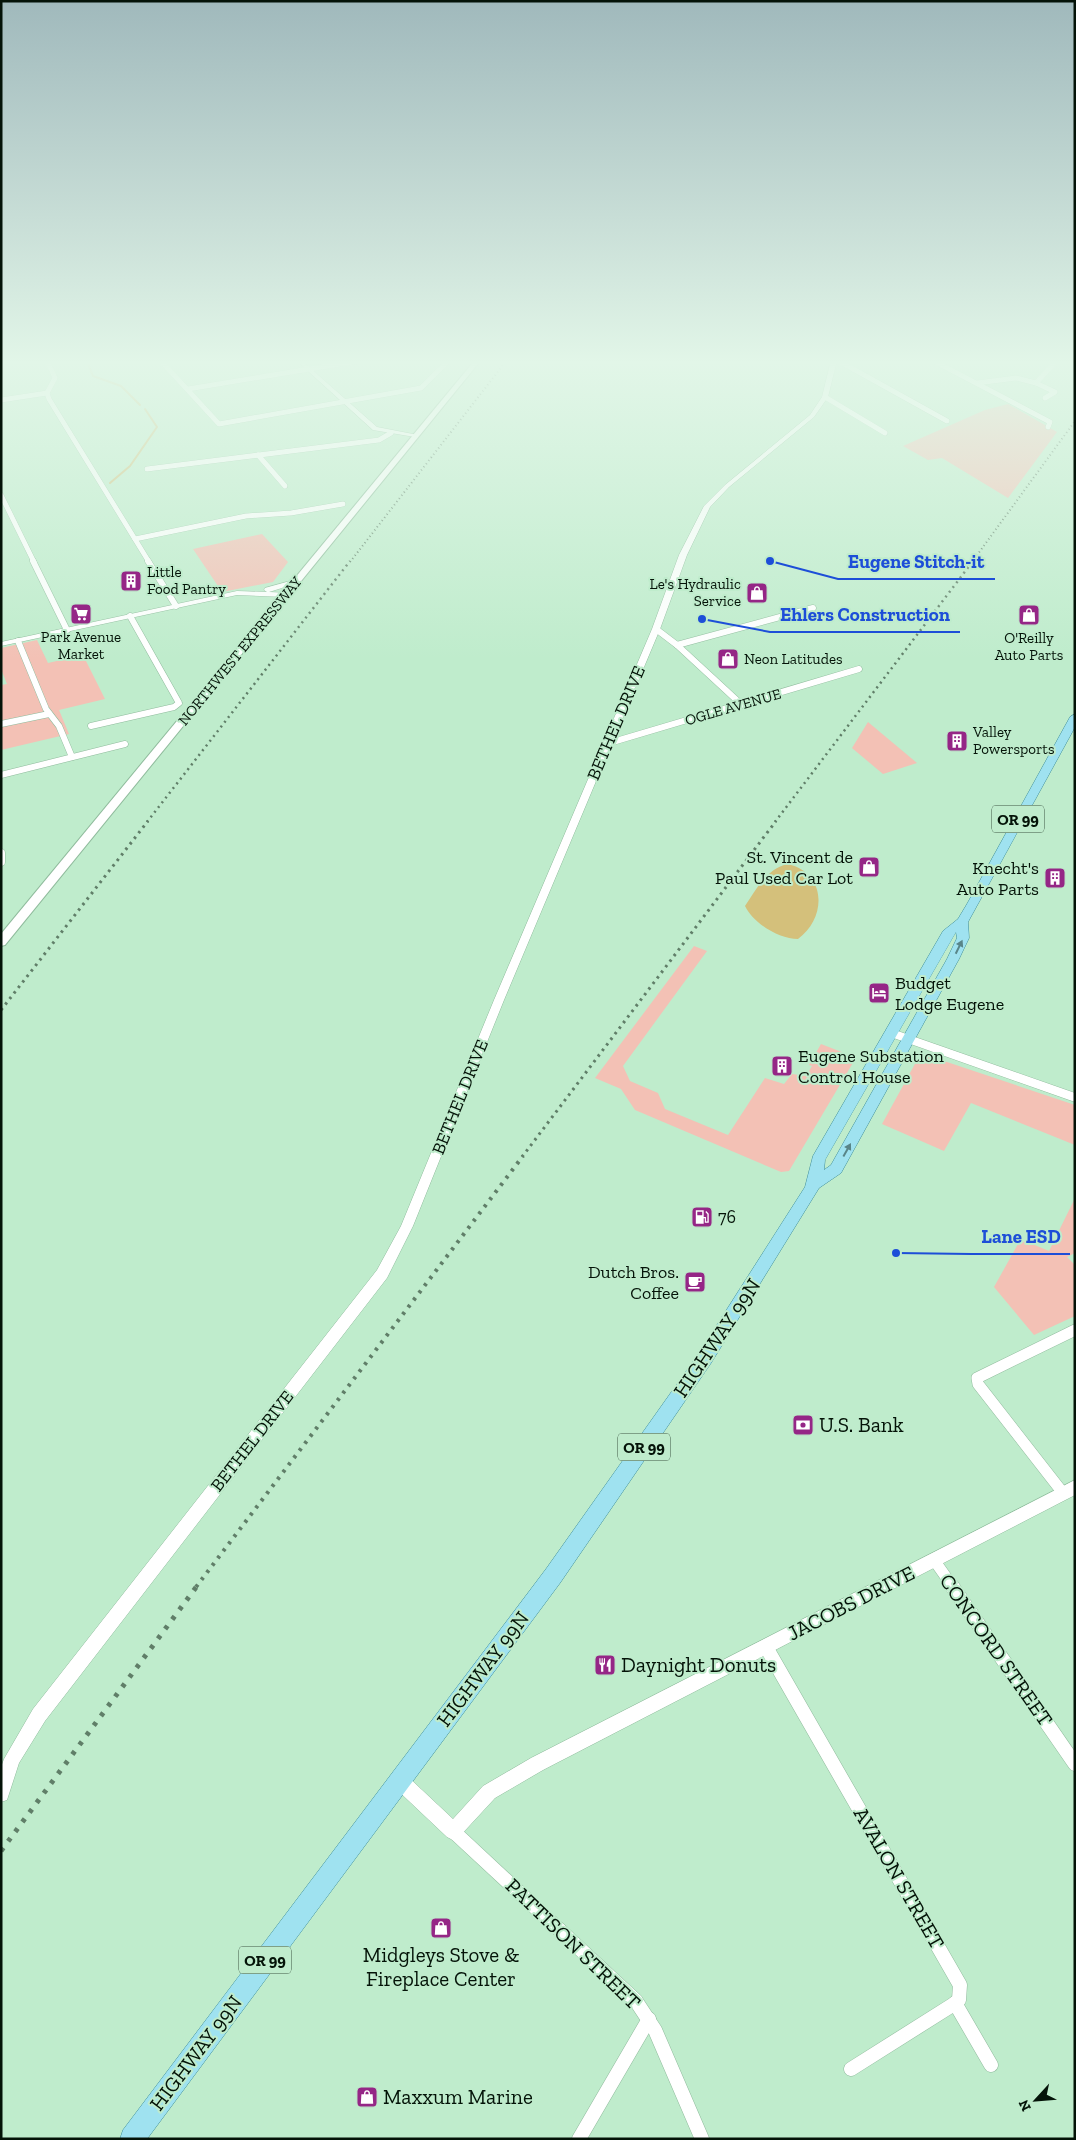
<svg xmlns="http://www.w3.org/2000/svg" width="1076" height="2140" viewBox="0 0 1076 2140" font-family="'Zilla Slab',serif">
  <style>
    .green { fill: #f3c1b5 }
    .water { fill: #d4c07b }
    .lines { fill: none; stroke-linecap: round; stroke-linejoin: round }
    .stream { stroke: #d4c07b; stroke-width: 2 }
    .minor-far4-casing { stroke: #8fbb9c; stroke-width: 5.5 }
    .minor-far3-casing { stroke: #8fbb9c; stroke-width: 7 }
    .minor-far2-casing { stroke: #8fbb9c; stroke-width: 9 }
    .minor-far1-casing { stroke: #8fbb9c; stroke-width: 12 }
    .minor-casing { stroke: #8fbb9c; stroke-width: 15 }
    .tertiary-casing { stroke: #8fbb9c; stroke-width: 1 }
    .secondary-casing { stroke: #8fbb9c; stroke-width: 2 }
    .primary-casing { stroke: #3f8d98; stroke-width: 1 }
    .minor-far4 { stroke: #fff; stroke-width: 5 }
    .minor-far3 { stroke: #fff; stroke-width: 6 }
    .minor-far2 { stroke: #fff; stroke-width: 8 }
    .minor-far1 { stroke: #fff; stroke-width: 11 }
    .minor { stroke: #fff; stroke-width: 14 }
    .tertiary { fill: #fff; fill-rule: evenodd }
    .secondary { fill: #fff; fill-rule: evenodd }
    .primary { fill: #9fe2f0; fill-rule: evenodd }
    .rail-far4 { stroke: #607e68; stroke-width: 2; stroke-dasharray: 1 3; stroke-linecap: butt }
    .rail-far3 { stroke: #607e68; stroke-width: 2.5; stroke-dasharray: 2 4; stroke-linecap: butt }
    .rail-far2 { stroke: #607e68; stroke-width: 3; stroke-dasharray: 2.5 4.5; stroke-linecap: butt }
    .rail-far1 { stroke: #607e68; stroke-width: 4; stroke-dasharray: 3 6; stroke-linecap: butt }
    .rail { stroke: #607e68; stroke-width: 5; stroke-dasharray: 4 8; stroke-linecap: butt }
    .oneway { fill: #598588 }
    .labels { text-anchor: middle; stroke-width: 4; stroke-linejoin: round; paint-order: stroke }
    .far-poi-label { font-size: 15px; fill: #041308; stroke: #bfeccc; text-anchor: start }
    .far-street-label { font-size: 15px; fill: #041308; stroke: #bfeccc }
    .shield { fill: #bfeccc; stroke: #3c5443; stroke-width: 1 }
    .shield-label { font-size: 16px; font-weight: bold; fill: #041308 }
    .street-label { font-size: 18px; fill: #041308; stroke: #bfeccc }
    .poi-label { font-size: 18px; fill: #041308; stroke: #bfeccc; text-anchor: end }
    .near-street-label { font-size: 21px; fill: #041308; stroke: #bfeccc }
    .near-poi-label { font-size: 21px; fill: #041308; stroke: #bfeccc; text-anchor: start }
    .leader { fill: none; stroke: #1d4ed8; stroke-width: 2 }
    .callout-dot { fill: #1d4ed8; stroke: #bfeccc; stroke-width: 2 }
    .callout-label { font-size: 19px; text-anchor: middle; font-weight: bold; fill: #1d4ed8; stroke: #bfeccc; stroke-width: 4; stroke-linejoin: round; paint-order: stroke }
  </style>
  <rect width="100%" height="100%" fill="#bfeccc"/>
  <g class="green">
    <polygon points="1008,404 1057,432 1008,498 942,458 928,460 903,446 985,410"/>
    <polygon points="262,534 288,562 273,582 222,592 193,549"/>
    <polygon points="37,640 48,663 83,655 105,699 59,710 69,734 1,750 1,685 7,684 1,669 1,648"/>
    <polygon points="868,722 917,763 883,774 852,748"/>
    <polygon points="694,946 707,951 623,1066 630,1081 658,1093 665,1109 728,1135 765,1078 784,1084 792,1074 806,1076 812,1066 809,1065 821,1044 852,1056 854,1061 789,1171 781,1172 635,1110 621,1089 595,1078"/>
    <polygon points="924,1056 935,1058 1075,1105 1075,1145 971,1103 944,1151 882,1124 916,1062 923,1060"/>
    <polygon points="1075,1198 1075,1253 1067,1257 1075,1265 1075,1316 1034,1335 994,1287 1018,1244 1025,1241 1049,1251"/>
  </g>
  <path class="water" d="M787 864C827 872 827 918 798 939 779 939 753 923 745 906 756 889 767 869 787 864Z"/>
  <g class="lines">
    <g class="stream">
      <polyline points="88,364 93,376 121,386 140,405"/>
      <polyline points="110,483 130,466 157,427 145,409"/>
    </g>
    <g class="minor-far4-casing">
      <g id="minor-far4">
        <polyline points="47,360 55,378 47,393 49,399 149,562"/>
        <polyline points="837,360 947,421"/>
        <polyline points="932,360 1050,422 1048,427"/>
        <polyline points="162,362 219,424 421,388 449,360"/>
        <polyline points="977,383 1016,378 1036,383 1057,360"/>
        <polyline points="1036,383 1055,392 1045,398"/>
        <polyline points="188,389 364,360"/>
        <polyline points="825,397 885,433"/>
        <polyline points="1,400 47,393"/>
        <polyline points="258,455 285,486"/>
        <polyline points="147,469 379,440 391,433"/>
        <polyline points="1,495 34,562"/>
        <polyline points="135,539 246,516 291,513 343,504"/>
      </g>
    </g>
    <g class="minor-far3-casing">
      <g id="minor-far3">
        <polyline points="33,561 67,630"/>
        <polyline points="148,561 176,606"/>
        <polyline points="656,629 677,645 742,705"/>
        <polyline points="18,641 46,709 59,726 72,757"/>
        <polyline points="677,645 813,608"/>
        <polyline points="1,724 49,714"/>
        <polyline points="91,726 174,707 179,703 130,616"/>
        <polyline points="606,744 859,669"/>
        <polyline points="1,775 125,744"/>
      </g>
    </g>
    <g class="minor-far2-casing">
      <polyline id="minor-far2" points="1,853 1,862"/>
    </g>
    <g class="minor-far1-casing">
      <g id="minor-far1">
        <polyline points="1063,1493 978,1384 977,1378 1075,1330"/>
        <polyline points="934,1560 953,1587"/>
      </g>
    </g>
    <g class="minor-casing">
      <g id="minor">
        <polyline points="952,1586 1075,1764"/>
        <polyline points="766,1647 960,1985 959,2000 954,2004 851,2069"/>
        <polyline points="453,1831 636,2001 655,2030 702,2139"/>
        <polyline points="955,2003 991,2065"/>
        <polyline points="579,2139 649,2019"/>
      </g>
    </g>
    <g class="tertiary-casing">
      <g id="tertiary">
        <polygon points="296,360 301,360 377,427 418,435 415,437 373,430"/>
        <polygon points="831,360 837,360 828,397 814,417 729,487 710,507 687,555 660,629 504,1000 413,1226 387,1278 45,1721 19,1763 7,1800 1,1802 1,1767 4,1759 33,1709 377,1270 401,1226 494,1000 652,629 679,555 704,506 725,485 810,415 822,397"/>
        <polygon points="294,580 301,582 269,592 289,593 289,597 286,597 237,595 1,646 1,642 237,591 267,592 264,590 265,588"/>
        <polygon points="892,1029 1075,1093 1075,1102 888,1036 887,1033"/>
        <polygon points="1075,1480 1075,1495 543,1770 495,1798 459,1837 453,1840 447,1837 393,1786 391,1780 393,1774 399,1772 405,1774 453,1819 483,1786 531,1758"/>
      </g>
    </g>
    <g class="secondary-casing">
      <polygon id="secondary" points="475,360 481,360 5,945 1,946 1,934"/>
    </g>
    <g class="primary-casing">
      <path id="primary" d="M1075 714V727L968 922 969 938 959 959 841 1173 819 1188 711 1363 560 1583 147 2139H120L123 2130 546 1569 699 1353 805 1187 813 1156 943 931 958 919 967 904 1070 717ZM956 932 957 938 947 959 831 1165 824 1170 825 1160Z"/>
    </g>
    <use href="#minor-far4" class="minor-far4"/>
    <use href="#minor-far3" class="minor-far3"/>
    <use href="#minor-far2" class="minor-far2"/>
    <use href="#minor-far1" class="minor-far1"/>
    <use href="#minor" class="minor"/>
    <use href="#tertiary" class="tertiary"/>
    <use href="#secondary" class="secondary"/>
    <use href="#primary" class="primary"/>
    <g class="rail-far4">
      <polyline points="350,562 507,360"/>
      <polyline points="972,562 1075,421"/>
    </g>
    <g class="rail-far3">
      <polyline points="147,822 350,561"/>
      <polyline points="775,822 973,561"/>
    </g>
    <g class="rail-far2">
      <polyline points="1,1010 148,821"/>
      <polyline points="522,1157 776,821"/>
    </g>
    <polyline class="rail-far1" points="196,1587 523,1156"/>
    <polyline class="rail" points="1,1851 197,1586"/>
  </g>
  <defs><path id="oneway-solid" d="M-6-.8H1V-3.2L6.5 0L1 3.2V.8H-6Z" transform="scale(1.25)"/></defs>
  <g class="oneway">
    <use href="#oneway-solid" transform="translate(959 947) rotate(-64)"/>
    <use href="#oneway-solid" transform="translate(847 1150) rotate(-61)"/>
  </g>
  <linearGradient id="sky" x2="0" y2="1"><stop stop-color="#a0b9bc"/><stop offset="0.55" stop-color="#e2f6e8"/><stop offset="1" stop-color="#e2f6e8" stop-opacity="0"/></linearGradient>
  <rect width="1076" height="659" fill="url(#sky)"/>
  <defs>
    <g id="building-square" transform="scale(1.125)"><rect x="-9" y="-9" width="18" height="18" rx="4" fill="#952686" stroke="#bfeccc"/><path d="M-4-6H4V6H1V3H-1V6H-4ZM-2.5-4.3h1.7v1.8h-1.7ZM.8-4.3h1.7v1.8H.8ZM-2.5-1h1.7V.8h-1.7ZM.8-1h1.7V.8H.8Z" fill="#fff"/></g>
    <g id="shop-square" transform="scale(1.125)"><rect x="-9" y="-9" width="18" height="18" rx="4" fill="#952686" stroke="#bfeccc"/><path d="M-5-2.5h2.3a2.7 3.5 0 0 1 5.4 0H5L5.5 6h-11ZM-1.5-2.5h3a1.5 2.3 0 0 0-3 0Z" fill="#fff"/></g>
    <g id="supermarket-square" transform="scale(1.125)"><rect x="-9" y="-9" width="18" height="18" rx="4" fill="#952686" stroke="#bfeccc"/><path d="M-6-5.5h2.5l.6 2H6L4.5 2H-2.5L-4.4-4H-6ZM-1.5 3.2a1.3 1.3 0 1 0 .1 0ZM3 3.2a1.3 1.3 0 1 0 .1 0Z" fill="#fff"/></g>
    <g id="hotel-square" transform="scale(1.125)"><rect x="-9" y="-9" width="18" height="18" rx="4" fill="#952686" stroke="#bfeccc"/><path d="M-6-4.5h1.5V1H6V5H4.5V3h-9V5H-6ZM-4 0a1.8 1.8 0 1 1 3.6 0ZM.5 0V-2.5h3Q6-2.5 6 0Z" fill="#fff"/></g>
    <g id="fuel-square" transform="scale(1.125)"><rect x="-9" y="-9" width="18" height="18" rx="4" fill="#952686" stroke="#bfeccc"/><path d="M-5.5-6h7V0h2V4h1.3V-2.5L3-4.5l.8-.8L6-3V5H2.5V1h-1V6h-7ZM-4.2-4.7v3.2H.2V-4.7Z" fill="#fff"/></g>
    <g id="cafe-square" transform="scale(1.125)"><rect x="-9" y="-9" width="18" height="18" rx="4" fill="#952686" stroke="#bfeccc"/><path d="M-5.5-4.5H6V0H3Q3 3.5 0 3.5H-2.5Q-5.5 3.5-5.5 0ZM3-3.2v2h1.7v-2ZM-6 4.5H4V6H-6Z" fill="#fff"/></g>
    <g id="bank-square" transform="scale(1.125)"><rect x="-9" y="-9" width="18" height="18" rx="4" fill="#952686" stroke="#bfeccc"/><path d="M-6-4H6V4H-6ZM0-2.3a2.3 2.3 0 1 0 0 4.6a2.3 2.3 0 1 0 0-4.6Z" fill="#fff"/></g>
    <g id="restaurant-square" transform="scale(1.125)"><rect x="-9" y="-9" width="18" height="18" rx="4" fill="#952686" stroke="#bfeccc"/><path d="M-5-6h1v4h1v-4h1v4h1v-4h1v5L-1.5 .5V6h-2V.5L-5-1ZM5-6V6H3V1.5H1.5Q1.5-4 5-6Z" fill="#fff"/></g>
  </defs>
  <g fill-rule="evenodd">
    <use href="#building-square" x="131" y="581"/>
    <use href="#shop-square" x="757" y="593"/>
    <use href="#supermarket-square" x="81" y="614"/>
    <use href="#shop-square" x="1029" y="615"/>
    <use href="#shop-square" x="728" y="659"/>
    <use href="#building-square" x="957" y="741"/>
    <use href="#shop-square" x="869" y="867"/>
    <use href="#building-square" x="1055" y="878"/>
    <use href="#hotel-square" x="879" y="993"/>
    <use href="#building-square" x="782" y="1066"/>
    <use href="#fuel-square" x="702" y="1217"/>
    <use href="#cafe-square" x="695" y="1282"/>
    <use href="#bank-square" x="803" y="1425"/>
    <use href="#restaurant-square" x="605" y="1665"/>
    <use href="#shop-square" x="441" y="1928"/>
    <use href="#shop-square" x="367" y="2097"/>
  </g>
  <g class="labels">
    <g class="far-poi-label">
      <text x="147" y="577">Little<tspan x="147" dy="17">Food Pantry</tspan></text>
      <text x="741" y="589" text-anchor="end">Le's Hydraulic<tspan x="741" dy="17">Service</tspan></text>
      <text x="81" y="642" text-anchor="middle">Park Avenue<tspan x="81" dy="17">Market</tspan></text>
      <text x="1029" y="643" text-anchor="middle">O'Reilly<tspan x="1029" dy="17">Auto Parts</tspan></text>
      <text x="744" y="664">Neon Latitudes</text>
      <text x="973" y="737">Valley<tspan x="973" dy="17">Powersports</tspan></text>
    </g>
    <g class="far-street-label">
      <text transform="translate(240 651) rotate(-51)" y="5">NORTHWEST EXPRESSWAY</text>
      <text transform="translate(733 707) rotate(-16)" y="5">OGLE AVENUE</text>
    </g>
    <g class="shield">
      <rect x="992" y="805.5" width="52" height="27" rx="4"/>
      <rect x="618" y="1433.5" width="52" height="27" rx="4"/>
      <rect x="239" y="1946.5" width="52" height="27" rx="4"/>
    </g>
    <g class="shield-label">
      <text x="1018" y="825">OR 99</text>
      <text x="644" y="1453">OR 99</text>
      <text x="265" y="1966">OR 99</text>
    </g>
    <g class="street-label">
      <text transform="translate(616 723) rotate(-67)" y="6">BETHEL DRIVE</text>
      <text transform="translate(460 1097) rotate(-68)" y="6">BETHEL DRIVE</text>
      <text transform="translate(252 1441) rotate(-52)" y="6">BETHEL DRIVE</text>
    </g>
    <g class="poi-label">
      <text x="853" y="863">St. Vincent de<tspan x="853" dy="21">Paul Used Car Lot</tspan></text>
      <text x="1039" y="874">Knecht's<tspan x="1039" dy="21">Auto Parts</tspan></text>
      <text x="895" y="989" text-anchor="start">Budget<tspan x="895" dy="21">Lodge Eugene</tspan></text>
      <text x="798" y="1062" text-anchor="start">Eugene Substation<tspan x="798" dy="21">Control House</tspan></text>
      <text x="718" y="1223" text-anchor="start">76</text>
      <text x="679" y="1278">Dutch Bros.<tspan x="679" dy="21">Coffee</tspan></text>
    </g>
    <g class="near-street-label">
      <text transform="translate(717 1338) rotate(-56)" y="7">HIGHWAY 99N</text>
      <text transform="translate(851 1603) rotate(-27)" y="7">JACOBS DRIVE</text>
      <text transform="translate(996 1650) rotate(55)" y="7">CONCORD STREET</text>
      <text transform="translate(483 1669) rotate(-53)" y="7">HIGHWAY 99N</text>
      <text transform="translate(899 1878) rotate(60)" y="7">AVALON STREET</text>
      <text transform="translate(573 1944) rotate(44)" y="7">PATTISON STREET</text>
      <text transform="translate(196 2053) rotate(-53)" y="7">HIGHWAY 99N</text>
    </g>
    <g class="near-poi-label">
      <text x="819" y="1432">U.S. Bank</text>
      <text x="621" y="1672">Daynight Donuts</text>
      <text x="441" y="1962" text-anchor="middle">Midgleys Stove &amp;<tspan x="441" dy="24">Fireplace Center</tspan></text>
      <text x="383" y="2104">Maxxum Marine</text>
    </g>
  </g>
  <path class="leader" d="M770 561L838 579H995M702 619L770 632H960M896 1253L971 1254H1070"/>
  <g class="callout-dot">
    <circle cx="770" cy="561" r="5"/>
    <circle cx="702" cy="619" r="5"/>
    <circle cx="896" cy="1253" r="5"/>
  </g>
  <g class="callout-label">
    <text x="916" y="568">Eugene Stitch-it</text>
    <text x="865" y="621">Ehlers Construction</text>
    <text x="1021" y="1243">Lane ESD</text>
  </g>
  <rect width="1076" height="2140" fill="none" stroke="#041308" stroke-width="5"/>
  <g transform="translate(1036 2100) rotate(244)" stroke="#bfeccc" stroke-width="4" paint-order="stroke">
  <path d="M0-4L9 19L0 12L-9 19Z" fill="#041308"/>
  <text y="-8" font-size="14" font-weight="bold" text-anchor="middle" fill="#041308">N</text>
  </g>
</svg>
